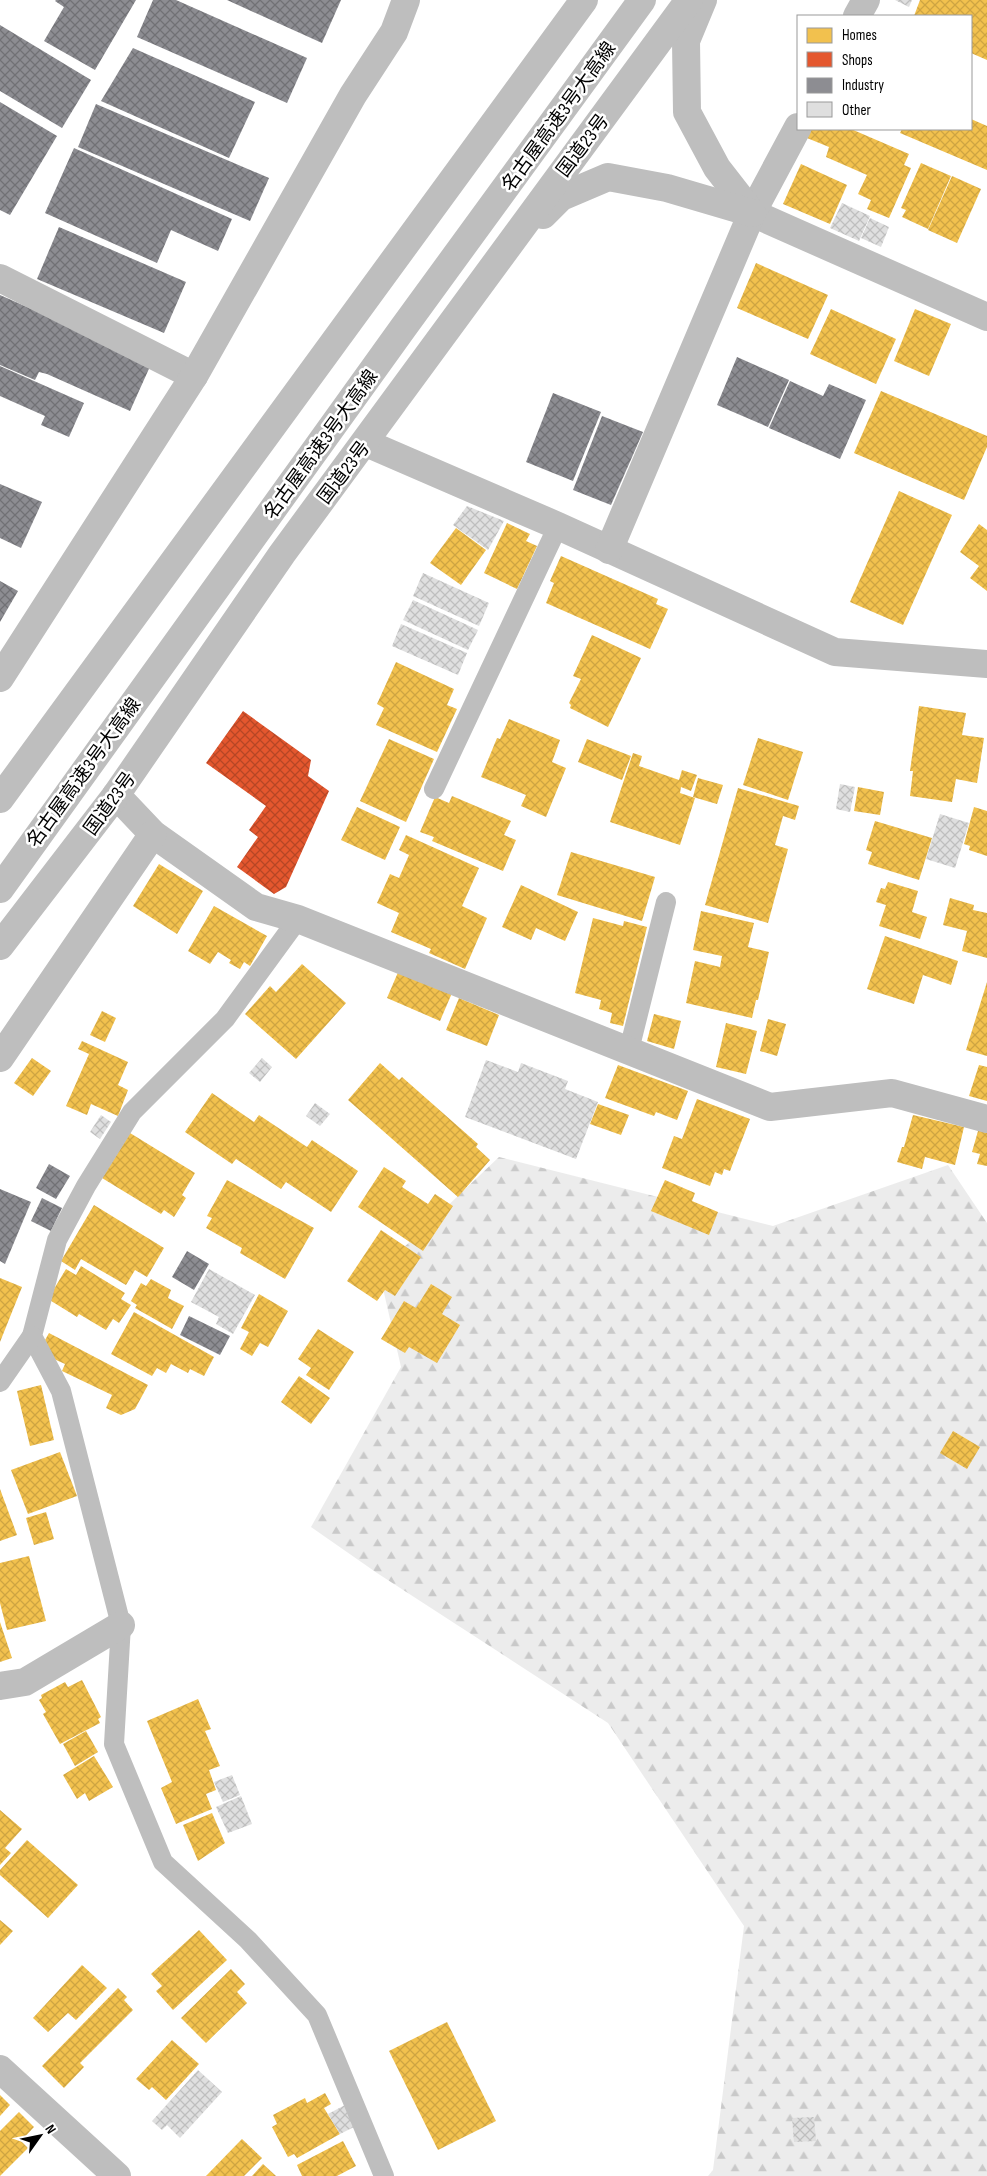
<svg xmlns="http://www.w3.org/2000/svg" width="987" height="2176" viewBox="0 0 987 2176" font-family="'Sofia Sans Condensed','Noto Sans JP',sans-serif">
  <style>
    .forest { fill: url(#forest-firs) }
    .homes { fill: url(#homes-cross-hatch) }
    .shops { fill: url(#shops-cross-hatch) }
    .industry { fill: url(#industry-cross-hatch) }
    .building { fill: url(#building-cross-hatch) }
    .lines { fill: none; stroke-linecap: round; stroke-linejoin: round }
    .lane { stroke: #bebebe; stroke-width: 20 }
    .street { stroke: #bebebe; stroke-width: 28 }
    .highway { stroke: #bebebe; stroke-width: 28 }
    .labels { text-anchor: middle; stroke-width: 5; stroke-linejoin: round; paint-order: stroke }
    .street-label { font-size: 19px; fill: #000; stroke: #fff }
  </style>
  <defs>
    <pattern id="forest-firs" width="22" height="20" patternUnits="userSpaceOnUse" patternTransform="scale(1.25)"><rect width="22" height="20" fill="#ececec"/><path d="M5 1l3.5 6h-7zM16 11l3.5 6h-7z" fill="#c9c9c9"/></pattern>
    <pattern id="homes-cross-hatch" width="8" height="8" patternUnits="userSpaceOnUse" patternTransform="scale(1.25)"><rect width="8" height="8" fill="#f2c14e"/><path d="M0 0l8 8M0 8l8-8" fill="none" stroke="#cea442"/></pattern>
    <pattern id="shops-cross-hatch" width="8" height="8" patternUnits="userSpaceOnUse" patternTransform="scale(1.25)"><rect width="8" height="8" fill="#e4572e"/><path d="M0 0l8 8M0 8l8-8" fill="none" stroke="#b64625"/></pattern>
    <pattern id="industry-cross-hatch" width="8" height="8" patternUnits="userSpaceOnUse" patternTransform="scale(1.25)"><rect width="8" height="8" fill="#8d8d92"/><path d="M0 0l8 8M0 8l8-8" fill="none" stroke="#717175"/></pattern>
    <pattern id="building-cross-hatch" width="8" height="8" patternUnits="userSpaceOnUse" patternTransform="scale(1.25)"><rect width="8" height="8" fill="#dfdfdf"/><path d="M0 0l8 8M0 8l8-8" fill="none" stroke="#bebebe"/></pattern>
  </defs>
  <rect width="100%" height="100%" fill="#fff"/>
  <polygon class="forest" points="499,1157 773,1226 948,1165 987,1223 987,2176 708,2176 713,2170 744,1926 608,1723 377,1573 311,1527 401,1367 379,1271"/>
  <g class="homes">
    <polygon points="920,0 987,0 987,60 971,53 971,16 914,16"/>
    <polygon points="971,119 987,126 987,170 900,133 902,129 971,129"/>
    <polygon points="811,129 851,129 909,154 904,165 911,168 889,218 867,209 871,200 858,194 867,175 826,157 829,147 807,138"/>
    <polygon points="921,163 951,176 928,229 902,217 906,210 901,208"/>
    <polygon points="801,164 847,185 830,224 783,204"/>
    <polygon points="952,176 981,189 957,243 928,230"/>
    <polygon points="756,263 828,295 808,339 737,308"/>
    <polygon points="831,309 896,339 876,384 810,354"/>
    <polygon points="915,309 951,324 929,376 894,361"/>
    <polygon points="881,391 987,436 987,447 964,500 854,453"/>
    <polygon points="899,491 952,515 903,625 850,602"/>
    <polygon points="507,523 530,534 526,541 537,546 517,589 484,573"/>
    <polygon points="979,524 987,530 987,591 970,578 979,566 960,552"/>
    <polygon points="456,528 486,550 461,585 430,563"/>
    <polygon points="561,556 658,599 656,604 668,609 650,649 546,603 554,583 550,581"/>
    <polygon points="592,635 641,658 608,727 570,708 571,705 569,703 581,679 573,676"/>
    <polygon points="396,662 454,689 447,705 457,709 437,752 376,725 384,708 377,704"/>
    <polygon points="919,706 966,713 962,735 984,738 977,783 956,779 952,802 910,796 913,771 910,771"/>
    <polygon points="509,719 560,740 552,762 566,768 546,817 521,806 526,795 481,777 497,738 500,739"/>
    <polygon points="758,738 803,752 788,800 743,785"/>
    <polygon points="389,739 434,759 406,822 360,801"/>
    <polygon points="587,739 631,756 622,780 578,762"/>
    <polygon points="633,753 642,756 639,766 679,780 682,770 697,775 691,791 681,787 680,793 695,798 680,845 610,822"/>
    <polygon points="698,778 723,785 717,804 693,797"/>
    <polygon points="858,787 884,792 880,815 854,811"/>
    <polygon points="738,788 799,806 795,820 783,816 775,845 788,849 768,923 705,905"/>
    <polygon points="452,796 511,821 504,835 516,840 503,871 432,841 434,837 420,832 435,797 449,803"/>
    <polygon points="357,807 400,827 385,860 341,840"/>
    <polygon points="974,807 987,811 987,856 969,850 970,846 964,844"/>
    <polygon points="875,821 932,838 919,880 868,864 872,852 866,850"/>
    <polygon points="406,835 479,868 462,906 487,918 465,969 429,953 431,949 391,932 399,913 377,903 390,874 399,878 409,855 399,850"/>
    <polygon points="571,852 655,877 642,921 557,895"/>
    <polygon points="159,864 203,891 177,934 133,906"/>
    <polygon points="888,882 918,891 912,912 927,917 920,939 879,926 886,905 876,902 881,888 885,889"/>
    <polygon points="521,885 578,912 565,941 536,928 531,940 502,927"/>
    <polygon points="950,898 974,905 973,910 987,913 987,958 962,951 967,931 943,925"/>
    <polygon points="214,906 267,936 250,966 244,962 240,969 229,963 231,960 218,952 210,964 188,951"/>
    <polygon points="701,911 754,923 748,947 769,952 758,1000 756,1000 752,1018 686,1003 695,961 720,967 722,956 693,950"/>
    <polygon points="593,918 623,926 624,921 647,927 623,1026 610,1023 612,1013 599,1009 601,1000 575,993"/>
    <polygon points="885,936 958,961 951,985 923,975 914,1004 867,989"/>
    <polygon points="302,964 346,1003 296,1059 245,1014 270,986 276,992"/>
    <polygon points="399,970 452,993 440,1021 387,998"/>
    <polygon points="987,982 987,1056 966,1050"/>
    <polygon points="459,998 499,1015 487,1046 446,1030"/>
    <polygon points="102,1011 116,1018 105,1042 90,1035"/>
    <polygon points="654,1014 681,1021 674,1049 647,1041"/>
    <polygon points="768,1019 786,1024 777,1056 760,1051"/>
    <polygon points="726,1023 757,1031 746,1074 716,1067"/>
    <polygon points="82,1041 128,1062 118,1085 128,1090 118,1116 91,1104 87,1115 66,1106 89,1054 78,1049"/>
    <polygon points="32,1058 51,1071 33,1096 14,1083"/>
    <polygon points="380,1063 399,1080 402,1077 478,1144 476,1147 490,1160 458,1197 348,1100"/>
    <polygon points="618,1065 688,1091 677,1120 656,1112 654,1116 605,1098"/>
    <polygon points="979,1065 987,1067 987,1101 969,1096"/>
    <polygon points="212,1093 254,1122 259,1115 307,1147 312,1140 358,1171 331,1212 286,1182 281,1189 236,1159 232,1164 185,1132"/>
    <polygon points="697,1099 750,1119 730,1171 724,1169 722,1175 715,1172 710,1186 662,1168 674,1136 682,1139"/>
    <polygon points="598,1104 629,1115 621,1135 590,1124"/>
    <polygon points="913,1115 964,1127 955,1165 925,1157 922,1169 897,1162 902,1147 904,1147"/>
    <polygon points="980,1124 987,1126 987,1166 977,1164 980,1154 972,1152"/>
    <polygon points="130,1133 195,1173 182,1195 186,1198 174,1217 164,1210 161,1214 102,1178"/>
    <polygon points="384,1167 406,1181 402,1187 428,1204 435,1194 453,1206 423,1251 358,1207"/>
    <polygon points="227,1180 314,1228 285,1279 240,1253 242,1248 206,1228 212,1218 207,1216"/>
    <polygon points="665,1180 695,1193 692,1201 718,1212 709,1235 651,1211"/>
    <polygon points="94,1205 164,1248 147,1277 135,1270 126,1285 81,1259 75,1270 61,1261"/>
    <polygon points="381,1230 421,1257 395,1296 385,1290 377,1301 347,1281"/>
    <polygon points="81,1266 125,1293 121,1299 131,1305 119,1323 113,1319 106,1330 79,1314 77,1317 48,1299 66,1269 76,1275"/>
    <polygon points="0,1278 22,1287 0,1342"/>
    <polygon points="151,1279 171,1290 168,1298 184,1306 172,1329 135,1308 137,1305 131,1301 141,1283 146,1286"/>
    <polygon points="431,1284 452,1297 442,1314 460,1325 437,1363 409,1347 405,1353 381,1339 404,1301 416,1308"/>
    <polygon points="259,1294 288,1311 268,1347 260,1343 252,1356 240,1349 249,1332 241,1328"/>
    <polygon points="134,1312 214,1357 204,1376 190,1369 188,1373 171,1364 166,1373 157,1368 152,1376 111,1354"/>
    <polygon points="318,1329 354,1352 329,1390 306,1375 311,1368 298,1359"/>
    <polygon points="49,1333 148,1385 135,1409 121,1415 106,1408 112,1395 62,1371 65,1364 54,1359 45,1340"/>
    <polygon points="299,1376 330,1398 311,1424 281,1402"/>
    <polygon points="41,1385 54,1440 30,1446 17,1391"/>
    <polygon points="953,1431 980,1447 967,1469 940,1453"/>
    <polygon points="60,1452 77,1496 28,1514 11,1470"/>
    <polygon points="0,1489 17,1535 0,1541"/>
    <polygon points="46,1512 54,1539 34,1545 26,1518"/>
    <polygon points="29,1556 46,1621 7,1630 0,1603 0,1563"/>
    <polygon points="0,1622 12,1658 0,1662"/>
    <polygon points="82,1680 101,1717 98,1719 100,1723 60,1744 43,1714 46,1712 39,1700 42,1698 41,1695 65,1682 68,1687"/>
    <polygon points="198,1699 211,1729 205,1731 220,1766 209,1770 216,1790 206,1794 212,1809 176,1824 161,1788 172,1782 147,1721"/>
    <polygon points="86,1731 98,1752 75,1766 63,1744"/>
    <polygon points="94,1756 113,1787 89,1801 85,1793 77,1799 63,1775"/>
    <polygon points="0,1810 22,1829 5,1848 11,1853 0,1865"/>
    <polygon points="212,1813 225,1843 198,1861 183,1825"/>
    <polygon points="27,1840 78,1885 48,1918 0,1875 0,1870"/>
    <polygon points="0,1920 13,1931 0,1945"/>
    <polygon points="199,1930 227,1960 173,2010 156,1991 162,1986 151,1974"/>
    <polygon points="82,1965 107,1988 76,2020 68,2013 48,2032 33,2018"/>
    <polygon points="231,1969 245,1984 237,1992 247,2003 206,2043 181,2018"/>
    <polygon points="118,1988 127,1997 124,2000 133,2010 80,2063 84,2067 64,2088 42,2066"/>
    <polygon points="447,2022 496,2121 438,2150 389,2051"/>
    <polygon points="172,2040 199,2064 166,2100 152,2087 149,2090 136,2079"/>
    <polygon points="325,2093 331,2104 324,2108 340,2134 297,2158 294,2154 288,2157 272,2127 277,2124 273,2115 305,2098 307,2103"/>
    <polygon points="0,2095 10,2105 0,2116"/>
    <polygon points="19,2112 34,2127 21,2141 28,2148 0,2176 0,2131"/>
    <polygon points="242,2139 262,2158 244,2176 206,2176"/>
    <polygon points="343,2141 356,2166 337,2176 302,2176 297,2165"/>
    <polygon points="263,2164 276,2176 252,2176"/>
  </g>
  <polygon class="shops" points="243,711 311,760 308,776 329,791 286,887 274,894 237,867 258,837 249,830 266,806 206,763"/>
  <g class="industry">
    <polygon points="56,0 136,0 95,70 44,41 64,7 55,1"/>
    <polygon points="153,0 176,0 307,58 287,103 137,37"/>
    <polygon points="227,0 341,0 322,43"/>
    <polygon points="0,25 91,80 62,128 0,91"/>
    <polygon points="133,48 255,102 229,158 101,101"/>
    <polygon points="0,102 57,136 10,215 0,210"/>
    <polygon points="96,104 269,178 250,221 78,147"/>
    <polygon points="74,148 232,219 218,251 171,230 157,263 45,213"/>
    <polygon points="59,227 186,282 164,333 37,279"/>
    <polygon points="0,295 152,362 130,411 47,374 39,372 35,380 0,365"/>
    <polygon points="737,357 789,380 768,427 717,405"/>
    <polygon points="0,366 84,403 69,437 41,425 45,416 0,396"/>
    <polygon points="790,381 823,396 829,384 866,400 840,459 769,428"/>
    <polygon points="553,393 601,412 573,481 526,462"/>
    <polygon points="602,416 643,432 611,505 573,490"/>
    <polygon points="0,484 42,502 21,548 0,538"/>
    <polygon points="0,581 18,591 0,622"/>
    <polygon points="49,1164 70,1176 56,1199 36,1188"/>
    <polygon points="0,1189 31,1202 5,1264 0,1261"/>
    <polygon points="42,1198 62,1208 51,1231 31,1221"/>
    <polygon points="187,1251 209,1264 194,1290 172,1277"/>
    <polygon points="189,1316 230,1336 220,1355 180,1335"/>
  </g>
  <g class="building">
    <polygon points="895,0 912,0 909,7"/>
    <polygon points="842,203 870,216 859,241 830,228"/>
    <polygon points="870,218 889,227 881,247 861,238"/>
    <polygon points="467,506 504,521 488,550 453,525"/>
    <polygon points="423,573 489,603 479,626 413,596"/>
    <polygon points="413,600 478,630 468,650 403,620"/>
    <polygon points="401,624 467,653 458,675 392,646"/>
    <polygon points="840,784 855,787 850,812 836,809"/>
    <polygon points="940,814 969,823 955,868 926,859"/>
    <polygon points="262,1058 272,1067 260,1082 249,1073"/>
    <polygon points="486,1060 518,1072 521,1063 568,1081 565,1089 598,1102 576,1159 465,1117"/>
    <polygon points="315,1103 330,1114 320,1126 306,1116"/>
    <polygon points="101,1115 111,1122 100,1139 90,1132"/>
    <polygon points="209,1269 255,1295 233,1334 216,1324 219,1317 191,1302"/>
    <polygon points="232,1775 240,1795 223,1802 214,1782"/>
    <polygon points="241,1796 252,1824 228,1833 216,1807"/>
    <polygon points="198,2070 222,2092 180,2138 167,2125 162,2130 152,2121"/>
    <polygon points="345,2105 356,2126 340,2134 328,2114"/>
    <polygon points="814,2117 816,2141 794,2142 792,2118"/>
  </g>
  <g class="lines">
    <g class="lane">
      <polyline points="434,789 558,526"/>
      <polyline points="298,919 225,1019 132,1112 86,1186 57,1240 32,1336 61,1391 121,1625 114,1744 163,1862 248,1940 317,2015 384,2176"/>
      <polyline points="629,1050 666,902"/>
      <polyline points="0,1382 32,1336"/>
    </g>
    <g class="street">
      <polyline points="857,16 866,0"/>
      <polyline points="752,213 987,317"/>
      <polyline points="0,278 194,376"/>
      <polyline points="366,443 558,526 835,652 987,664"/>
      <polyline points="609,550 752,213 798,127"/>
      <polyline points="0,678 194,376 353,95 394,32 406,0"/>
      <polyline points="116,795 153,834 256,907 298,919 770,1107 892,1093 987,1119"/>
      <polyline points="0,1058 153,834"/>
      <polyline points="0,1686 25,1682 121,1625"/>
      <polyline points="0,2069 117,2176"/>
    </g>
    <g class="highway">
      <polyline points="703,0 686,41 687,112 717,168 752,213"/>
      <polyline points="543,215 561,197 608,177 667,188 752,213"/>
      <polyline points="0,799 584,0"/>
      <polyline points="0,889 403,328 642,0"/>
      <polyline points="0,946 116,795 282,554 689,0"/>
    </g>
  </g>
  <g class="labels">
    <g class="street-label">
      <text transform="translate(558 116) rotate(-54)" y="7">名古屋高速3号大高線</text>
      <text transform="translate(582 145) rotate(-53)" y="7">国道23号</text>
      <text transform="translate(320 444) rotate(-54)" y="7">名古屋高速3号大高線</text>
      <text transform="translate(343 472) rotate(-53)" y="7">国道23号</text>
      <text transform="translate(83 772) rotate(-54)" y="7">名古屋高速3号大高線</text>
      <text transform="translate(109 803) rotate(-54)" y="7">国道23号</text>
    </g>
  </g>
  <rect x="797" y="15" width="175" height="115" fill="#ffffff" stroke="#999999"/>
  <rect x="807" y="28" width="25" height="15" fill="#f2c14e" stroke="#999999"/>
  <text x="842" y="40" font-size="15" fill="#000000">Homes</text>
  <rect x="807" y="52" width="25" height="15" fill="#e4572e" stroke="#999999"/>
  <text x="842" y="65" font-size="15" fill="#000000">Shops</text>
  <rect x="807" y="78" width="25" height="15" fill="#8d8d92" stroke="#999999"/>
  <text x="842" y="90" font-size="15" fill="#000000">Industry</text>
  <rect x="807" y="102" width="25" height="15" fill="#dfdfdf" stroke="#999999"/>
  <text x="842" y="115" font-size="15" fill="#000000">Other</text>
  <g transform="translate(40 2136) rotate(57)" stroke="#ffffff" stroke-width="4" paint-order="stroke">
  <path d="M0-4L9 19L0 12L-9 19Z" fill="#000000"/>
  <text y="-8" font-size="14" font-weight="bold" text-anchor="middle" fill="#000000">N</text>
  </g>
</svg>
